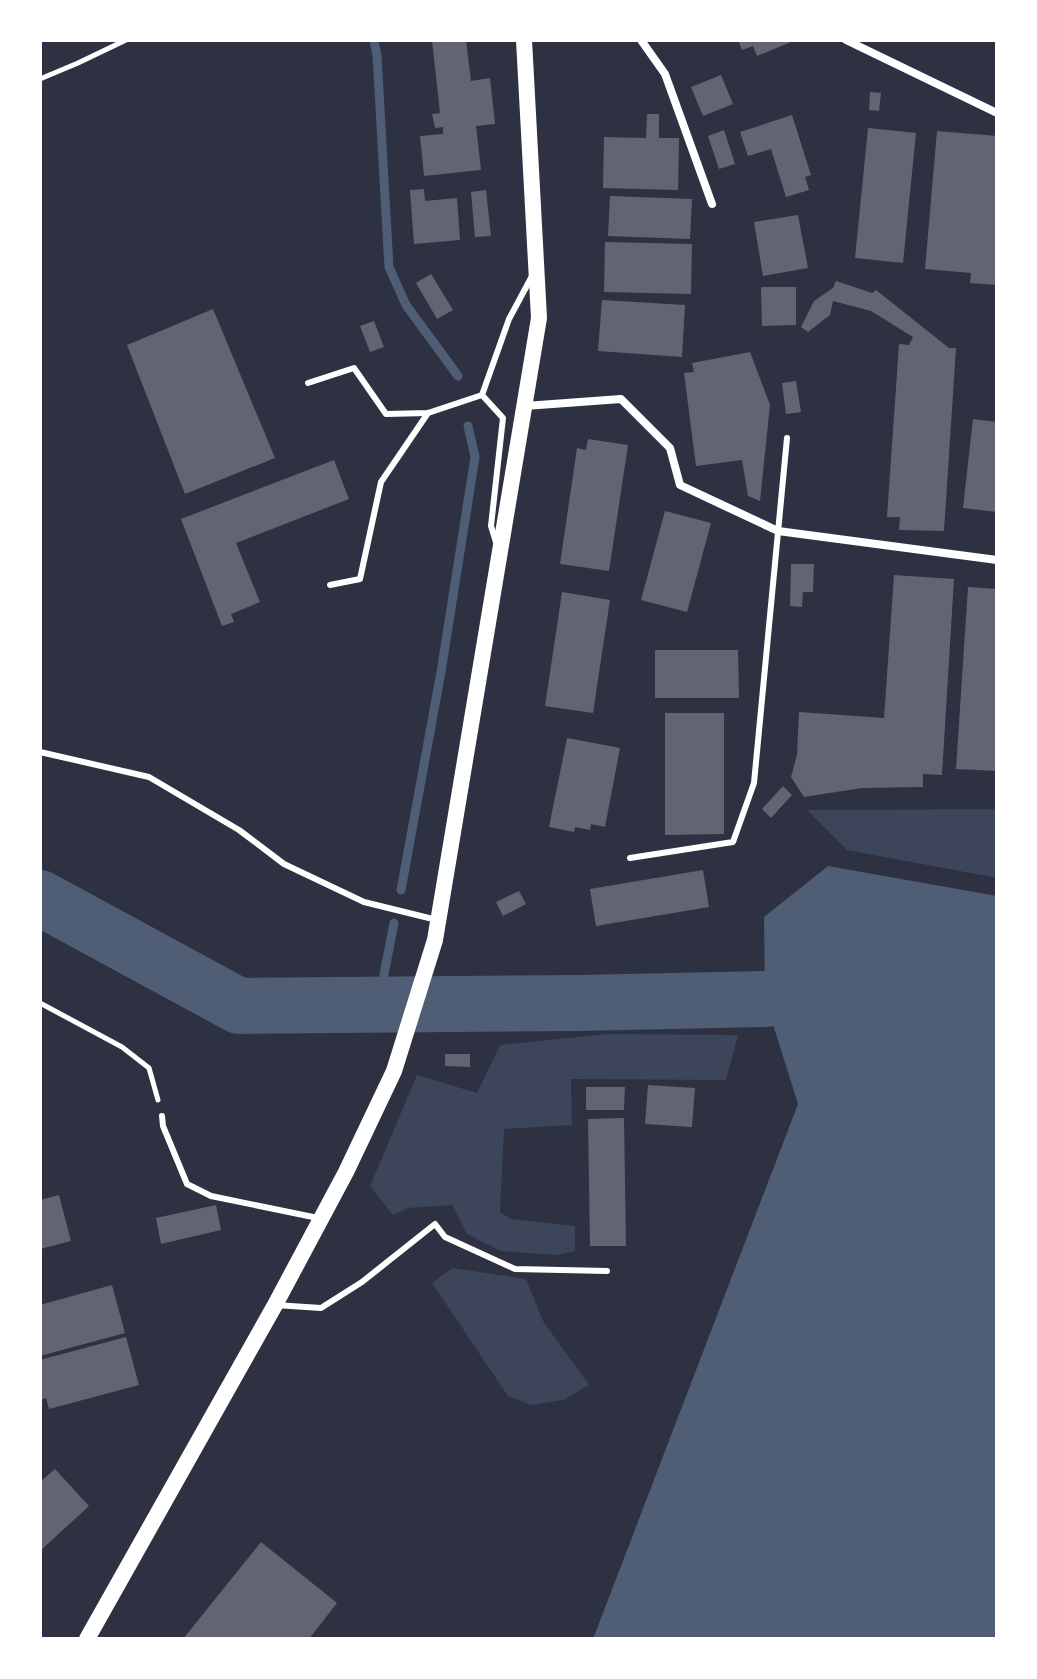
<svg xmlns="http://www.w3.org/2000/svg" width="1037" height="1679" viewBox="0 0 1037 1679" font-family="'Fira Sans',sans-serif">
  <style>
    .green { fill: #3c4559 }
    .water { fill: #4f5d75 }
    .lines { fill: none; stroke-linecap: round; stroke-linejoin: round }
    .stream { stroke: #4f5d75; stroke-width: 9 }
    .river { stroke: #4f5d75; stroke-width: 56 }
    .building { fill: #626471 }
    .path { stroke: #fff; stroke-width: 5 }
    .service { stroke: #fff; stroke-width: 6 }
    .minor { stroke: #fff; stroke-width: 8 }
    .secondary { stroke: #fff; stroke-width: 16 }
  </style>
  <rect width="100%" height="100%" fill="#2d3142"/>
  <g class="green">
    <polygon points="997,809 997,878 847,850 807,810"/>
    <polygon points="607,1034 738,1035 726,1080 571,1079 572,1125 504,1129 500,1212 511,1219 575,1226 575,1251 557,1255 501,1251 467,1234 452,1205 408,1208 393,1215 370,1186 417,1075 477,1093 500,1045"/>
    <polygon points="452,1268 526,1279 543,1321 589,1385 564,1400 531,1405 508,1396 432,1283"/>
  </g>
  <polygon class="water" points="828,866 997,896 997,1639 593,1639 798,1104 765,999 764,917"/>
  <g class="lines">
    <g class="stream">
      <polyline points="374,40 377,56 389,267 406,305 458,376"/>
      <polyline points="401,890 441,672 475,457 468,426"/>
      <polyline points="378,1005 394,923"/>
    </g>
    <polyline class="river" points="40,898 239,1006 578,1003 765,999"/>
  </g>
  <g class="building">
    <polygon points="432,40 466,40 471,81 490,78 495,124 476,126 481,170 424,176 420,136 443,134 443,127 435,128 432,114 440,113"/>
    <polygon points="738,40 790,40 791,42 757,56 753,46 742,50"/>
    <polygon points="721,75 733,104 703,116 691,87"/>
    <polygon points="870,92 881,93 879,111 869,110"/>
    <polygon points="647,114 659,114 659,138 679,138 678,190 603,188 604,137 646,138"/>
    <polygon points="792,115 811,175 805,177 809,190 786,197 771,149 748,156 740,132"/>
    <polygon points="868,128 916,133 903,263 855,258"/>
    <polygon points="724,130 735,164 719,169 708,136"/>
    <polygon points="937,131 997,136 997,285 970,283 971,273 925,269"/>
    <polygon points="424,189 425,201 457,198 460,240 414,244 410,190"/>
    <polygon points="486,190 491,236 475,237 471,192"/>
    <polygon points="610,196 692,199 690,239 608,236"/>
    <polygon points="798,215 808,268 763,276 754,222"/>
    <polygon points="605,242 692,244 691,294 604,292"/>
    <polygon points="431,274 453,310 437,319 416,283"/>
    <polygon points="836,281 872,293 876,290 949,348 956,348 944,531 899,530 900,517 887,517 899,344 909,345 913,337 871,311 833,301 830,315 808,332 801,327 814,301 833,288"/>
    <polygon points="761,287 796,287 796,325 762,326"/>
    <polygon points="602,300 685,305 682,357 598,351"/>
    <polygon points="213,309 275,458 185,494 127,345"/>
    <polygon points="374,321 384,347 370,352 360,326"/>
    <polygon points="750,352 770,405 760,501 748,496 742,460 696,466 684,373 694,372 692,363"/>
    <polygon points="796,381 801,412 786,414 782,383"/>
    <polygon points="973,419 997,422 997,512 963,508"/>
    <polygon points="588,439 628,445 609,571 560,564 577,448 586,450"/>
    <polygon points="334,460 349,499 236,543 260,602 231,614 234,622 222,626 181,519"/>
    <polygon points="665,511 711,523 687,612 641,600"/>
    <polygon points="791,564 814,564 813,592 803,592 802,607 790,606"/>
    <polygon points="894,575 954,579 942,775 923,774 923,787 862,788 804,797 791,777 797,755 799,712 884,718"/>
    <polygon points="968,587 997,589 997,771 956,769"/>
    <polygon points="562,592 610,600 593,713 545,706"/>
    <polygon points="655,650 738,650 739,698 655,698"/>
    <polygon points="665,713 724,713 724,834 665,835"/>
    <polygon points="567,738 620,748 605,827 591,824 590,830 575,827 574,832 549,827"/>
    <polygon points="783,786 792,795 771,818 762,809"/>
    <polygon points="703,870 709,907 596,926 590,889"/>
    <polygon points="519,891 526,904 503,916 496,902"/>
    <polygon points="445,1054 470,1054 470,1067 445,1066"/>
    <polygon points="648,1085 695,1088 692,1127 645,1124"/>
    <polygon points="586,1087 625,1087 624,1110 586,1110"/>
    <polygon points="624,1118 626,1246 590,1246 588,1119"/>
    <polygon points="59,1195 71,1241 40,1249 40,1200"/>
    <polygon points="216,1205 221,1230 161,1244 156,1218"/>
    <polygon points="112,1285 125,1333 40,1356 40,1305"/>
    <polygon points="126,1337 139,1385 49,1409 46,1398 40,1400 40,1360"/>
    <polygon points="55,1469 89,1506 40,1551 40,1482"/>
    <polygon points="261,1542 337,1603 309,1639 183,1639"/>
  </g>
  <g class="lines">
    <g class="path">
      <polyline points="40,79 78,63 126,40"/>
      <polyline points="40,1003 122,1047 149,1068 158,1100"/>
    </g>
    <g class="service">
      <polyline points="308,383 354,368 386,414 428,413 482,395 509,319 531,278"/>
      <polyline points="482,395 503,418 491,526 496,542"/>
      <polyline points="330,585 360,579 381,482 428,413"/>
      <polyline points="40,752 149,777 239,830 284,864 364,902 437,920"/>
      <polyline points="630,858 733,842 754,783 787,438"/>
      <polyline points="162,1116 163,1126 187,1184 211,1196 318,1218"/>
      <polyline points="275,1305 321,1308 362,1282 435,1224 445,1237 515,1269 607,1271"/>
    </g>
    <g class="minor">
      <polyline points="641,40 665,74 712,204"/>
      <polyline points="846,40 997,113"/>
      <polyline points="525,406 621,399 670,448 680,485 778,531 997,560"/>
    </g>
    <polyline class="secondary" points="87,1639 275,1305 346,1172 394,1071 435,940 539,318 524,40"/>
  </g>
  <rect width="1037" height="1679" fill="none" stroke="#ffffff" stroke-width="84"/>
</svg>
